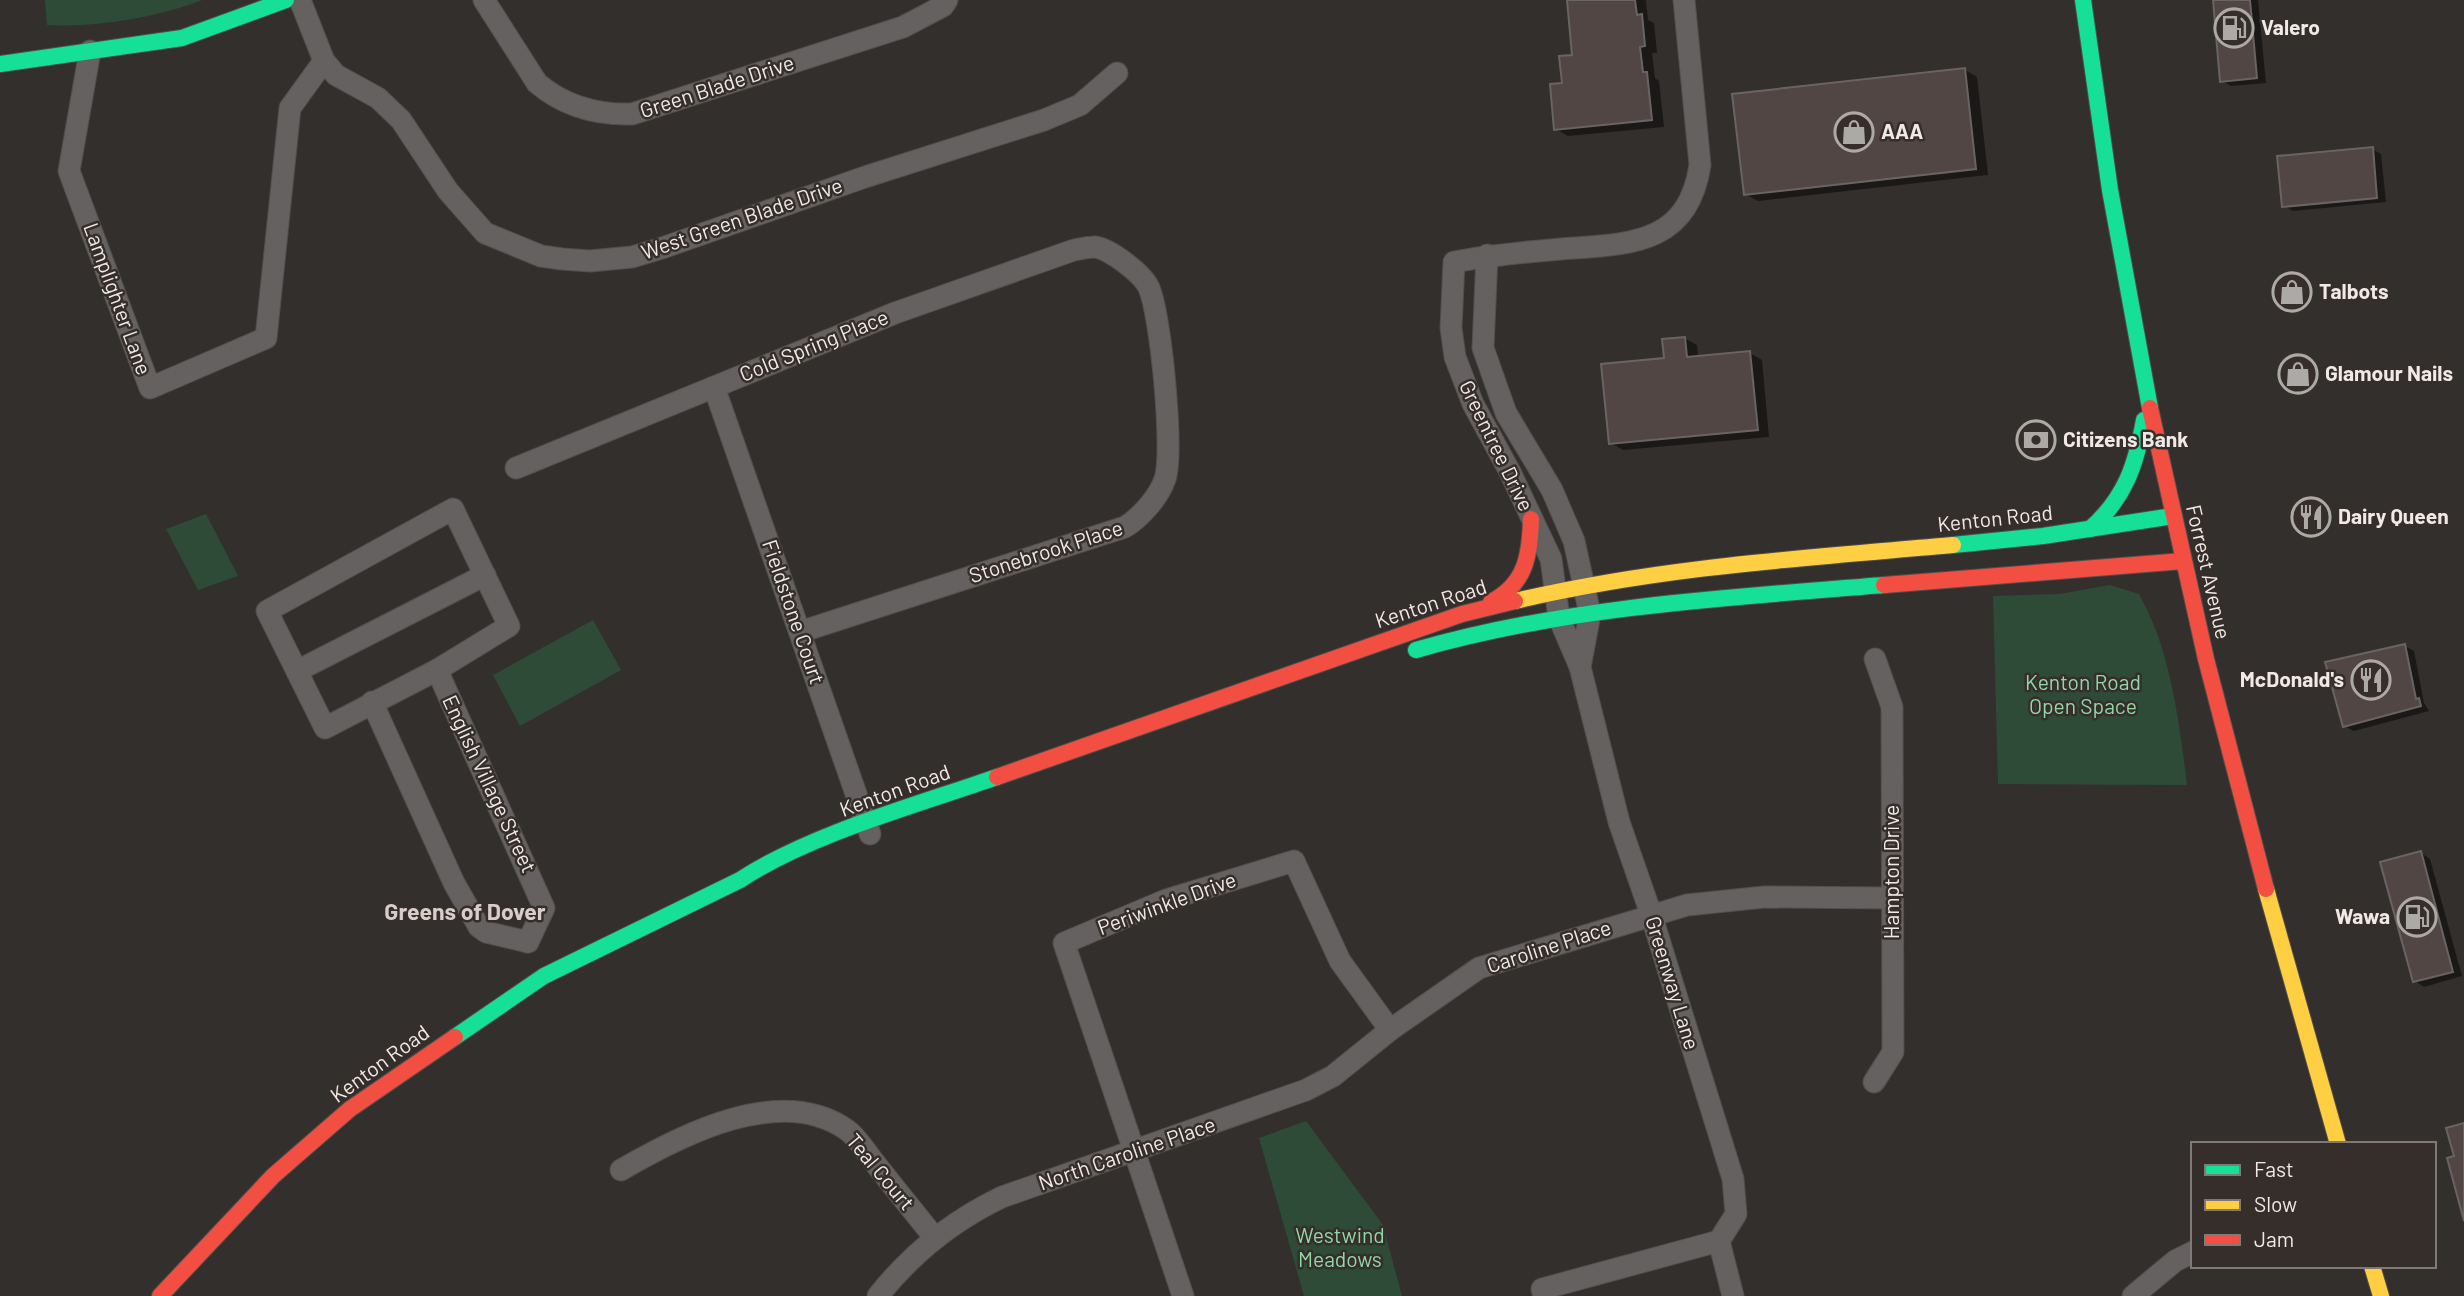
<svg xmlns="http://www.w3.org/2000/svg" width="2464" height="1296" viewBox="0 0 2464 1296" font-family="Barlow,sans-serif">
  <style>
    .green { fill: #2e4b37 }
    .shadow { fill: #0007 }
    .building { fill: #514644; stroke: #686463; stroke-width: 2 }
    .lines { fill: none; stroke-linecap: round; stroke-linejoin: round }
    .street-casing { stroke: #514e4c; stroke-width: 23 }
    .fast-casing { stroke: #514e4c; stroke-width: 18 }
    .slow-casing { stroke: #514e4c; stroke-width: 18 }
    .jam-casing { stroke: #514e4c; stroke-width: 18 }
    .street { stroke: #646160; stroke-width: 21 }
    .fast { stroke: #16e098; stroke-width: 16 }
    .slow { stroke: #ffcf43; stroke-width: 16 }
    .jam { stroke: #f24e42; stroke-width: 16 }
    .labels { text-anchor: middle; stroke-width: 5; stroke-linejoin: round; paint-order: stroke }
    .poi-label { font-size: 21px; font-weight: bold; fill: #efeae7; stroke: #362e2a; text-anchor: start }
    .street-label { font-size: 21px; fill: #efeae7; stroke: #362e2a }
    .park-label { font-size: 21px; fill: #90d8a8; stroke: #362e2a }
    .neighbourhood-label { font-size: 23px; font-weight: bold; fill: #d8cdc8; stroke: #362e2a }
  </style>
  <rect width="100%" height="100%" fill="#332f2d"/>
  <g class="green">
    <path d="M45 0H202C160 17 93 28 47 25Z"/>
    <polygon points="206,514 238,576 198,590 166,529"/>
    <path d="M2110 585 2139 594C2171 651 2179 721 2187 785L1998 784 1993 596 2059 594Z"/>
    <polygon points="593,620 621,670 520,726 493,675"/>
    <polygon points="1306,1121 1383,1225 1402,1296 1304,1296 1259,1138"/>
  </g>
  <g class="shadow">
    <polygon points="1569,0 1646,0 1648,20 1654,23 1657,53 1652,53 1655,78 1659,81 1664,127 1568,136 1556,129 1564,84 1574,56"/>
    <polygon points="2214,0 2258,0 2266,83 2231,86 2222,81"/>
    <polygon points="1965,70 1977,77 1988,175 1758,201 1745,194"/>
    <polygon points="2372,149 2381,154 2386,202 2293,211 2284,206"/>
    <polygon points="1684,338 1697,345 1698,357 1750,353 1762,360 1769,437 1623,450 1611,443 1666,360"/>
    <polygon points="2405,646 2414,651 2424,703 2429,711 2354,731 2344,726 2327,663"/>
    <polygon points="2421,853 2430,859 2462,976 2424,987 2415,981"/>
  </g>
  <g class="building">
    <polygon points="1567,0 1635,0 1637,15 1642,14 1645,46 1640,47 1643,72 1647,72 1652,120 1554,130 1550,84 1562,83 1559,56 1572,55"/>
    <polygon points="2213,0 2250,0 2257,78 2220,82"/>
    <polygon points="1965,68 1976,169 1744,195 1732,94"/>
    <polygon points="2373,147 2377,198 2282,207 2277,156"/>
    <polygon points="1685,337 1687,357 1750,351 1758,430 1609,444 1601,364 1664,358 1662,339"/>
    <polygon points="2405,644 2416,699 2419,698 2421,706 2343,727 2325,662"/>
    <polygon points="2421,851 2453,972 2413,982 2380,862"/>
    <polygon points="2464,1123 2464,1221 2447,1158 2454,1156 2446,1128"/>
  </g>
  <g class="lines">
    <g class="street-casing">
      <g id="street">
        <polyline points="300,0 324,61 336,75 378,98 401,120 448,191 485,233 541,256 562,259 590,261 632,257 662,248 865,177 1044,120 1080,105 1117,73"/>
        <path d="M484 0 537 83C564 106 598 115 632 114L903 27 943 6 947 0"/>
        <path d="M1684 0 1700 165C1688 246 1628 244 1561 249 1525 252 1490 255 1454 262L1451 328 1455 357 1473 404 1510 472 1551 559 1559 618 1580 667 1619 822 1651 914 1733 1179 1736 1214 1719 1241 1733 1296"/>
        <polyline points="90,51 69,171 150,388 266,338 290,108 324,61"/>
        <polyline points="1487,255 1483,348 1506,413 1552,490 1574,541 1590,614 1580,667"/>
        <polyline points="714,387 870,834"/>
        <path d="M516 468 895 313 1074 250C1080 249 1088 247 1095 247 1110 249 1143 274 1149 288 1161 316 1174 452 1165 479 1159 497 1140 518 1125 527L800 632"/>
        <polygon points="453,509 509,626 437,670 325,728 267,611"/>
        <polyline points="437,670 544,908 528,942"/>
        <polyline points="297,671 485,575"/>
        <polyline points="372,702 454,883 479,927 486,932 528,942"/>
        <polyline points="1874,1082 1893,1052 1892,707 1875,659"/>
        <path d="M621 1170C681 1135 781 1083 847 1130 856 1136 864 1149 871 1158 892 1185 914 1212 935 1238"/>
        <path d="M878 1296C912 1253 952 1221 1002 1197L1306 1090 1333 1076 1390 1030 1479 968 1687 905 1764 897 1892 898"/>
        <polyline points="1183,1296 1064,943 1166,900 1294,861 1340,961 1390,1030"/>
        <polyline points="1544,1296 1542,1289 1719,1241"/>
        <polyline points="2133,1296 2175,1261 2193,1252"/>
      </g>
    </g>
    <g class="fast-casing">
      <g id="fast">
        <polyline points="2083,0 2110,190 2150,408"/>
        <polyline points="0,64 182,38 286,0"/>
        <path d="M2090 529C2125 498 2136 465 2144 420"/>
        <polyline points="1953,545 2043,536 2173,516"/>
        <path d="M1416 650C1569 606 1726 598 1884 585"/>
        <path d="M455 1037 544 976 740 880C810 834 917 805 997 777"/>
      </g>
    </g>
    <g class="slow-casing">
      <g id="slow">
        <path d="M1515 601C1659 567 1806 558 1953 545"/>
        <polyline points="2266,889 2338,1144"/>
        <polyline points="2372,1266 2381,1296"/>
      </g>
    </g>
    <g class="jam-casing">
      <g id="jam">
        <polyline points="2150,408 2206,659 2266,889"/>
        <polyline points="1884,585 2183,561"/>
        <path d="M1491 602C1526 584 1530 555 1531 519"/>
        <polyline points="997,777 1462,614 1515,601"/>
        <polyline points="160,1296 273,1176 350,1109 455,1037"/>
      </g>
    </g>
    <use href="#street" class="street"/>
    <use href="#fast" class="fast"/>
    <use href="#slow" class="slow"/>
    <use href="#jam" class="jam"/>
  </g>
  <defs>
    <g id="fuel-ring" transform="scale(2.0125)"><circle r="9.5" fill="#362e2a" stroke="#ada9a6" stroke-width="1.5"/><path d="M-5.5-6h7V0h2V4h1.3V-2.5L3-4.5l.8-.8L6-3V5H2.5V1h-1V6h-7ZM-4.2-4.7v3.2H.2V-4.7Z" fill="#ada9a6"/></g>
    <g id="shop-ring" transform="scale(2.0125)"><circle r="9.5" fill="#362e2a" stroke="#ada9a6" stroke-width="1.5"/><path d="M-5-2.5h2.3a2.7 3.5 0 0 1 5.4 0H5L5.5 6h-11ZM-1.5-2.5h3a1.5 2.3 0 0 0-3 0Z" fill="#ada9a6"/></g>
    <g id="bank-ring" transform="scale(2.0125)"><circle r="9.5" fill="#362e2a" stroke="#ada9a6" stroke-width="1.5"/><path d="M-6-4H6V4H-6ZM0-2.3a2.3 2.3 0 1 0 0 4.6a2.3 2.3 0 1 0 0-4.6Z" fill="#ada9a6"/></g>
    <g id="restaurant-ring" transform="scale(2.0125)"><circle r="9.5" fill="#362e2a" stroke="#ada9a6" stroke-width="1.5"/><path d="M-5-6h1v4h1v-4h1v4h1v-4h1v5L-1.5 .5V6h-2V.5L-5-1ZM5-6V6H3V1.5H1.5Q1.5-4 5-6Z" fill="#ada9a6"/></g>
  </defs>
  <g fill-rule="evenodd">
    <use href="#fuel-ring" x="2234" y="28"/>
    <use href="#shop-ring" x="1854" y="132"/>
    <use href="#shop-ring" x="2292" y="292"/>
    <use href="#shop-ring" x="2298" y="374"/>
    <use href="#bank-ring" x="2036" y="440"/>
    <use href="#restaurant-ring" x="2311" y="517"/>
    <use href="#restaurant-ring" x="2371" y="680"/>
    <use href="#fuel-ring" x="2417" y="917"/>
  </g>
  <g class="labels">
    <g class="poi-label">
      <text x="2261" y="35">Valero</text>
      <text x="1881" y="139">AAA</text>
      <text x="2319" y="299">Talbots</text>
      <text x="2325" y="381">Glamour Nails</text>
      <text x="2063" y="447">Citizens Bank</text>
      <text x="2338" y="524">Dairy Queen</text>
      <text x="2344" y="687" text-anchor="end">McDonald's</text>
      <text x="2390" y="924" text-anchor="end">Wawa</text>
    </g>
    <g class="street-label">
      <text transform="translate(717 87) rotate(-18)" y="7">Green Blade Drive</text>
      <text transform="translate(742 219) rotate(-19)" y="7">West Green Blade Drive</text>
      <text transform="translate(117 299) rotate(70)" y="7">Lamplighter Lane</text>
      <text transform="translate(814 346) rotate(-22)" y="7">Cold Spring Place</text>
      <text transform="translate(1496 446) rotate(64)" y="7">Greentree Drive</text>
      <text transform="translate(1995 519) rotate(-6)" y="7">Kenton Road</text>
      <text transform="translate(1046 552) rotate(-18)" y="7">Stonebrook Place</text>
      <text transform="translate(2208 572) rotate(77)" y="7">Forrest Avenue</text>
      <text transform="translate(1431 604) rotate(-18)" y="7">Kenton Road</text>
      <text transform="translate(793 612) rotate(71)" y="7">Fieldstone Court</text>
      <text transform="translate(489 784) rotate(65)" y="7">English Village Street</text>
      <text transform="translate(895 791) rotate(-20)" y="7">Kenton Road</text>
      <text transform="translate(1892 872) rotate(-90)" y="7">Hampton Drive</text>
      <text transform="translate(1167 904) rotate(-20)" y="7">Periwinkle Drive</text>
      <text transform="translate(1549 947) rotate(-18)" y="7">Caroline Place</text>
      <text transform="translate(1672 983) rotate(73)" y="7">Greenway Lane</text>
      <text transform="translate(380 1064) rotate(-36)" y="7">Kenton Road</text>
      <text transform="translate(1127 1154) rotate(-19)" y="7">North Caroline Place</text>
      <text transform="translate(880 1172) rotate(50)" y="7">Teal Court</text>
    </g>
    <g class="park-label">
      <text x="2083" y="690">Kenton Road<tspan x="2083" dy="24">Open Space</tspan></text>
      <text x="1340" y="1243">Westwind<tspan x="1340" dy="24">Meadows</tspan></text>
    </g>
    <g class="neighbourhood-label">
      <text x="465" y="920">Greens of Dover</text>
    </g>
  </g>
  <rect x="2191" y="1142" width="245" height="126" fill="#362e2a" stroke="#807976" stroke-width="2"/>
  <rect x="2205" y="1165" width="35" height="10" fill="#16e098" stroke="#807976" stroke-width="2"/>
  <text x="2254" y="1177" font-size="21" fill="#efeae7">Fast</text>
  <rect x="2205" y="1200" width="35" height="10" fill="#ffcf43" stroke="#807976" stroke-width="2"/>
  <text x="2254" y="1212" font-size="21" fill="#efeae7">Slow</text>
  <rect x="2205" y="1235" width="35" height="10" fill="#f24e42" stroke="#807976" stroke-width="2"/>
  <text x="2254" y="1247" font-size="21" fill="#efeae7">Jam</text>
</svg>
